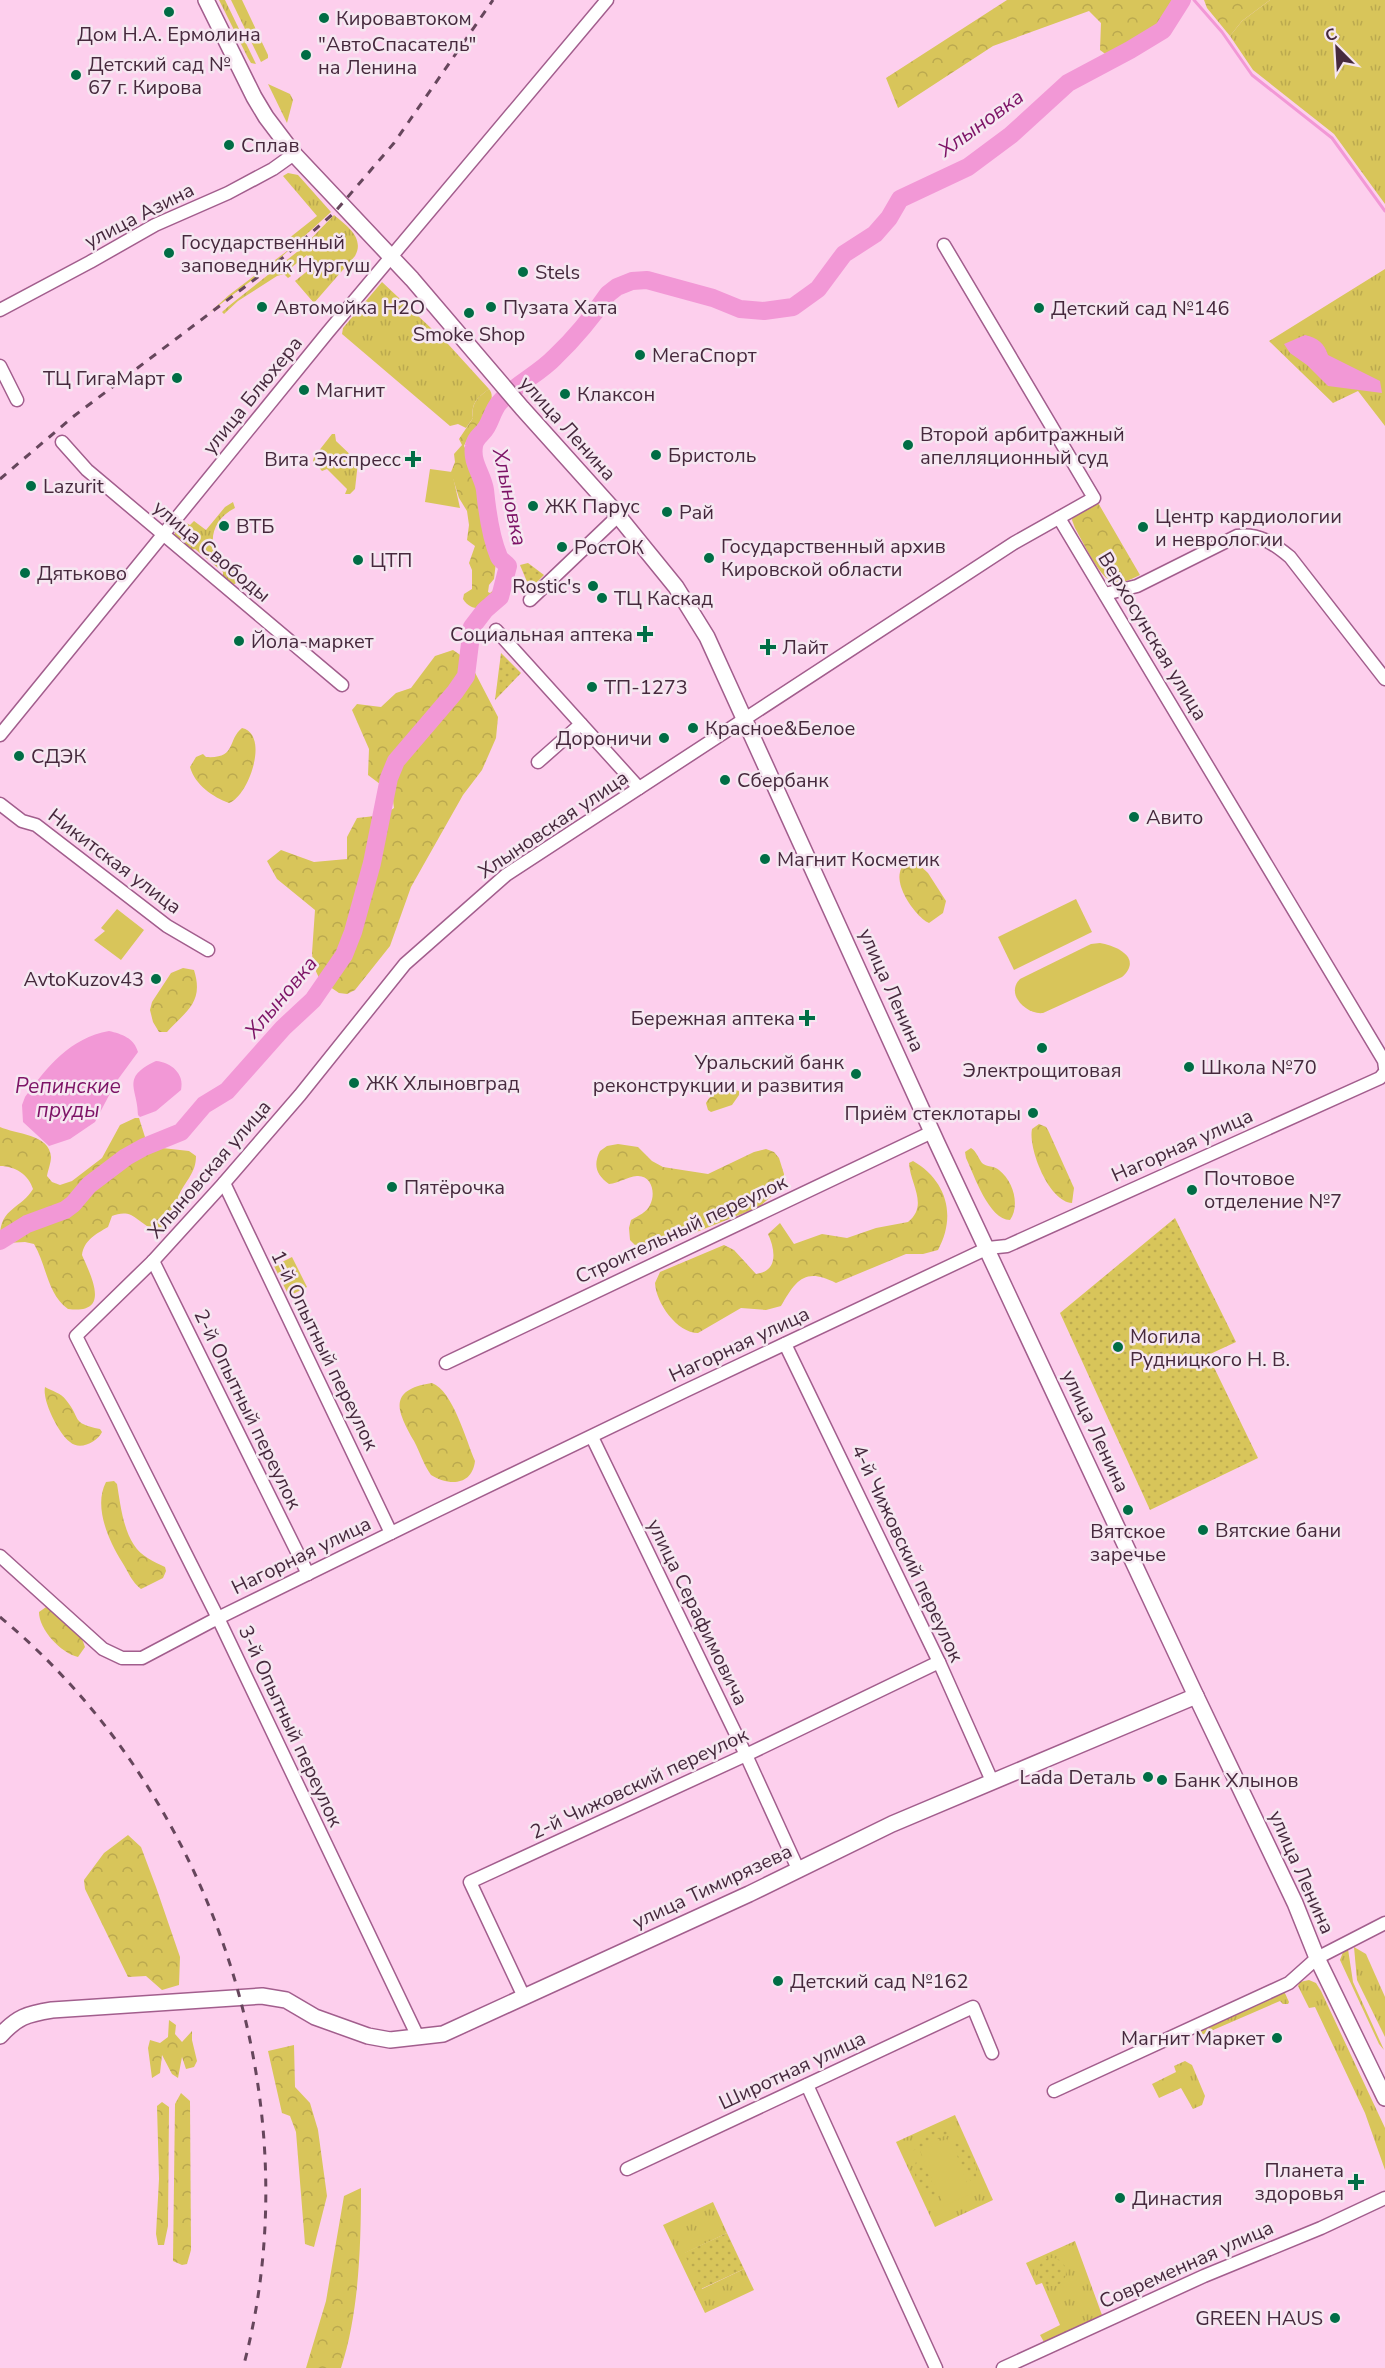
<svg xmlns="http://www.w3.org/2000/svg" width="1385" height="2368" viewBox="0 0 1385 2368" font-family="'Nunito Sans',sans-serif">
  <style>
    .grass { fill: url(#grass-tufts) }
    .forest { fill: url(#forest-crowns) }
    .park { fill: url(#park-dots) }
    .pitch { fill: #d8c55a }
    .water { fill: #f298d6 }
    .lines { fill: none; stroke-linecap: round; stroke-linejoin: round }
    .stream { stroke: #f298d6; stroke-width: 3 }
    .river { stroke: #f298d6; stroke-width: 18 }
    .minor-casing { stroke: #a25e8d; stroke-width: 15 }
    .major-casing { stroke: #a25e8d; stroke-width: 18 }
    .minor { stroke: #fff; stroke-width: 12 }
    .major { stroke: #fff; stroke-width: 15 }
    .rail { stroke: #66465c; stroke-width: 3; stroke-dasharray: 8 8; stroke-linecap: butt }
    .poi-dot { fill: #006d45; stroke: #f6e7f1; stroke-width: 2 }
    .labels { text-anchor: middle; stroke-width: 5; stroke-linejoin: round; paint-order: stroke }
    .poi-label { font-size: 20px; fill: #46293d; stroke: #f6e7f1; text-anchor: start }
    .street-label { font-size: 20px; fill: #46293d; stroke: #f6e7f1 }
    .water-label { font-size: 21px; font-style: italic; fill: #7d1366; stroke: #f6e7f1 }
  </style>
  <defs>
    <pattern id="grass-tufts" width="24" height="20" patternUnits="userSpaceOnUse" patternTransform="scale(1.5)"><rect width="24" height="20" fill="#d8c55a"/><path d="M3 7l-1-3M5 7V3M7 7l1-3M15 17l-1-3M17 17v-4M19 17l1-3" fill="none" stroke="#bba94f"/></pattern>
    <pattern id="forest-crowns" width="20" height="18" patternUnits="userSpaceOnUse" patternTransform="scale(1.5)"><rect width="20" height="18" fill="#d8c55a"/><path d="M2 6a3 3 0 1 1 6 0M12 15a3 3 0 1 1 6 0" fill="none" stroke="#bba94f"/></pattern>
    <pattern id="park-dots" width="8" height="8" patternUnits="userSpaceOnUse" patternTransform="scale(1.5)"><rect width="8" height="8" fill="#d8c55a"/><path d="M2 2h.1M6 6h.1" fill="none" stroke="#bba94f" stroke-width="1.8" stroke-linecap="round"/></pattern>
  </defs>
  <rect width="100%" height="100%" fill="#fdcfed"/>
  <g class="grass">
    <polygon points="219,0 225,0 256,64 251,63 248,58"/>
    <polygon points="231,0 242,0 268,55 268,58 261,62"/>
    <polygon points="1270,0 1385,0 1385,204 1334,134 1253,70 1230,36 1242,21"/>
    <polygon points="268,84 290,94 293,100 287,123"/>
    <polygon points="288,173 298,175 331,212 278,260 209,313 229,295 287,251 291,244 288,239 317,216 283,176"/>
    <path d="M334 215C347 226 365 238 355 256L314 303 295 281 315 265 307 255 287 271 291 276 288 278 284 274 277 276 238 301 224 314 222 312 230 305 302 248Z"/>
    <polygon points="1385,269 1385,426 1358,391 1333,403 1269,341"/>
    <path d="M382 282 448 344 489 389C477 398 471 403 473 418L466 428 458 424 450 426 342 334 343 328Z"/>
    <polygon points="332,434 335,434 336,441 358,462 355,489 350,494 345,494 347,489 327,469 322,471 313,461 314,457"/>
    <path d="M233 502 235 508C202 525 207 563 242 575L235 584 231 585 223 577V572L195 549 188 551 173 536 183 521 190 525 194 521 206 530 225 507Z"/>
    <polygon points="1354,1947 1366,1954 1385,1997 1385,2037 1357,1980"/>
    <polygon points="1348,1949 1353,1982 1384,2050 1379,2044 1340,1960 1343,1952"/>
    <polygon points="1309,1980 1316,1983 1321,1991 1385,2128 1385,2170 1365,2113 1315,2007 1309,2008 1298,1986 1300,1982"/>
    <polygon points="1284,1991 1289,2002 1288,2004 1283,2004 1280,2001 1197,2037 1194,2033"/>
    <polygon points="1185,2061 1192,2065 1205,2096 1202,2105 1193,2109 1181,2088 1159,2098 1152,2084 1176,2072 1174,2066"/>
    <polygon points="955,2115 993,2200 935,2227 896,2142"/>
    <polygon points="713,2202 727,2233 685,2253 702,2289 744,2269 754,2290 705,2313 663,2225"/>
    <polygon points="1075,2241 1102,2315 1044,2342 1040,2335 1060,2325 1042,2283 1036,2285 1026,2263"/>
  </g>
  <g class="forest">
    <polygon points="1007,0 1174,0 1157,29 1108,56 1100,50 1101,23 1089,11 993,46 898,108 886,78"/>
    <polygon points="1204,0 1270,0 1242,21 1230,36 1207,8"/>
    <path d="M489 389C501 403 470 431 464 446L470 458 471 468 482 487 481 503 487 513 489 539 497 553 494 579 489 585 488 592 490 593 496 588 502 591V598L499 604C485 608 472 613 463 599L464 594 472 589V570L469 563 475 546 467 540 469 525 467 511 459 498 451 472 455 462 454 454 462 445 459 439 473 418C471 403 477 398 489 389Z"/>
    <path d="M1097 501 1140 575C1132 579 1122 584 1113 582 1100 579 1082 540 1075 528L1072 520 1073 515Z"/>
    <polygon points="453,650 469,661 498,717 496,738 482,770 463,795 411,887 390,946 355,990 347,994 339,993 320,980 313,965 312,953 315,910 277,879 267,861 281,850 314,862 347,859 347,837 357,818 384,815 394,808 392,793 368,775 369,749 352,710 357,704 381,707 396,693 411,688 435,656"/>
    <path d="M242 728C270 734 249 796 229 803 213 797 195 785 190 767L196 757 203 754 206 757C237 759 227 740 242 728Z"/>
    <path d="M914 860 928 873 946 901 943 913 929 923C914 917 880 868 914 860Z"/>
    <path d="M183 968 194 970C204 1002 187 1010 167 1032H159L153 1022 150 1010 152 1002 171 973Z"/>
    <path d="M731 1089 739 1091V1095L732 1105 711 1112 708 1110 706 1103C712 1092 719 1091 731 1089Z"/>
    <path d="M135 1118H139L145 1137 153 1147 189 1151 196 1156C196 1173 186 1180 179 1195 176 1202 176 1211 173 1218 160 1245 145 1222 131 1215 124 1212 118 1214 112 1216L108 1227C96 1234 84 1240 82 1255 91 1276 112 1315 68 1309 47 1294 47 1266 34 1244L25 1242 6 1243 0 1236C0 1208 22 1208 33 1189 29 1175 15 1166 0 1166V1127C15 1134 50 1134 51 1157 51 1163 48 1170 47 1176L52 1182 60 1185 72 1181 102 1158 120 1125Z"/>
    <path d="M1039 1124 1046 1127 1048 1130 1074 1188 1072 1203C1049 1202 1028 1149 1032 1129Z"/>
    <path d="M618 1144 638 1147 652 1161 663 1167 708 1174 754 1152 766 1149 774 1152 779 1158 784 1174V1186L760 1206 749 1211 654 1249 641 1251 630 1240 629 1228 631 1220C638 1216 647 1212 650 1205 656 1194 652 1175 637 1176 627 1177 619 1183 609 1184 596 1175 593 1165 600 1151L607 1146Z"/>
    <path d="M971 1148C977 1152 978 1158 982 1163 986 1167 995 1166 999 1170 1014 1182 1020 1206 1010 1220 989 1220 974 1175 966 1158L965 1152Z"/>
    <path d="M913 1161C946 1180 957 1215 938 1250L923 1254H906L836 1283C805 1267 796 1280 781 1306L766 1310 741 1308 698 1333C677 1333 656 1303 655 1283L660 1272 724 1245 734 1250 756 1274C779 1271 775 1249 768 1234L780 1223 794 1244 822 1234 847 1238 876 1228 908 1222C929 1205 910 1184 909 1163Z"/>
    <path d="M432 1383C453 1391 466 1440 475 1461 472 1486 449 1486 431 1475 423 1464 420 1452 414 1441 398 1412 386 1390 432 1383Z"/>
    <path d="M45 1387C52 1391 61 1393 66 1400 82 1419 70 1423 100 1429L102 1432C97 1442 80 1451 70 1442 59 1434 42 1401 45 1387Z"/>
    <path d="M114 1481 117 1484C120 1502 123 1529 134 1545 141 1556 154 1562 165 1567L166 1571 163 1578 141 1589C131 1581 129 1573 122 1562 109 1541 93 1507 106 1482Z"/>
    <path d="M49 1605 81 1636 85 1647 78 1657C61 1653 39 1630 39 1612Z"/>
    <polygon points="128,1835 141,1847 156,1887 180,1957 179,1985 162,1990 146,1976 128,1977 85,1889 84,1880 104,1853"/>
    <polygon points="169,2020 176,2025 175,2034 182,2042 192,2031 192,2040 197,2061 194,2067 186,2069 182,2057 178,2078 172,2074 162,2055 160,2073 152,2078 148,2048 150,2040 160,2043 168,2037"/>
    <polygon points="294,2045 295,2087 310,2103 318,2130 327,2196 314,2247 305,2244 296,2132 290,2116 282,2113 268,2051"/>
    <polygon points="181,2093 190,2101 191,2250 187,2264 182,2265 173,2261 175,2104"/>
    <polygon points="162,2102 169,2107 168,2226 164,2245 158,2245 156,2234 159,2179 157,2106"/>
    <path d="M361 2188C361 2246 359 2313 341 2368H306L326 2301 344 2196Z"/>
  </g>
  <g class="park">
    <polygon points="528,563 544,575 530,589 520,565"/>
    <polygon points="501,653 521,673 495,700"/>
    <polygon points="1175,1218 1236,1342 1208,1355 1258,1458 1150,1510 1060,1313"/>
    <polygon points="940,2129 955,2131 910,2152 922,2135"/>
    <path d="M954 2142C972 2149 981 2166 974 2185 965 2175 955 2156 954 2142Z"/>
    <path d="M917 2158C926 2167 937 2188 936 2201 917 2194 911 2176 917 2158Z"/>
    <polygon points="727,2233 744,2269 701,2289 684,2253"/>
    <circle cx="1052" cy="2272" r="14"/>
  </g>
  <g class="pitch">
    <polygon points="430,469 452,472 460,508 425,502"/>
    <polygon points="1076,899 1092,932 1014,970 998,937"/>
    <polygon points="117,909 144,930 121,960 94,940 105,931 101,928"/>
    <path d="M1100 943C1117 946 1143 958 1122 977L1043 1013C1026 1015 1005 994 1020 979L1091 944Z"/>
    <polygon points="292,1257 307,1287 289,1296 274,1266"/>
    <polygon points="947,2139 972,2193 944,2206 920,2151"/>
  </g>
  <g class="water">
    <path d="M1305 335C1318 338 1324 343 1328 355L1380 381 1382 393 1328 386 1307 365 1290 353 1284 344Z"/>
    <path d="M109 1031C122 1034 134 1038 138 1052L116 1082 95 1122 70 1139 49 1146 23 1122 22 1105 25 1097C48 1066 70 1038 109 1031Z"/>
    <path d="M156 1061C171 1062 185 1074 181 1090L156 1111 140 1117 138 1115C138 1088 120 1078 156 1061Z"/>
  </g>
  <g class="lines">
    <polyline class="stream" points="1194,0 1222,32 1252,75 1332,138 1385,211"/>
    <path class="river" d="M0 1241 27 1224 65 1210 73 1204 89 1185 126 1157 144 1147 181 1132 204 1105 227 1091 283 1028 313 1000 344 955 353 932 372 863 389 778 396 761 455 692 466 676 472 627 485 610 500 597 508 566C506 563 500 560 499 557 491 538 487 510 485 490 483 475 471 463 474 446 475 437 482 435 486 428 491 420 493 410 499 403 515 384 538 375 555 357 575 338 593 316 608 294L617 287 632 281 647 280 713 298 740 309 764 311 793 307 818 289 844 254 875 234 889 218 900 199 968 167 1011 135 1068 83 1130 50 1163 30 1182 0"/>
    <g class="minor-casing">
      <g id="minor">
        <polyline points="0,310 90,262 155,225 228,193 273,169 294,154"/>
        <polyline points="0,366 17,400"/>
        <polyline points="62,442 87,470 342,685"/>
        <polyline points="1059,518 1384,1061 1385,1068"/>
        <path d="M1105 594 1137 586 1237 536C1259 533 1273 543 1290 557L1385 679"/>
        <polyline points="530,600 618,516"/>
        <polyline points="496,630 639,788"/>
        <polyline points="0,735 328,332 607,0"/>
        <polyline points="538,762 581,724"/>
        <polyline points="0,804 22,821 36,825 167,926 208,950"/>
        <polyline points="224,1183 391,1533"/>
        <polyline points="153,1261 308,1574"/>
        <polyline points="785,1344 939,1662 992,1781"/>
        <polyline points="446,1363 932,1132"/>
        <polyline points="592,1437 746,1755 798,1869"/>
        <polyline points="0,1556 103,1649 122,1658 142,1658 212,1621 436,1511 685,1391 988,1248 1007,1246 1380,1078 1385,1072"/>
        <polyline points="524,1997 470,1882 746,1755 939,1662"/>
        <polyline points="418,2037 218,1618 76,1336 153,1261 224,1183 300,1095 405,964 506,875 1014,543 1094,498 944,245"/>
        <polyline points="807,2085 936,2368"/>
        <polyline points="1054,2091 1289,1983 1317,1958 1385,1923"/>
        <polyline points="627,2169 973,2007 992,2053"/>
        <polyline points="1003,2368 1204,2276 1321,2228 1385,2198"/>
      </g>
    </g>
    <g class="major-casing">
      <g id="major">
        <polyline points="206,0 254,97 266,117 294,154 412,279 522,408 611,507 676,587 707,637 937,1143 1196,1696 1295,1903 1317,1958 1385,2098"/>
        <path d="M0 2036C17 2017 27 2014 52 2010L262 1996 286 2000 315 2017 368 2036 390 2040 443 2034 749 1894 892 1824 1196 1696"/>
      </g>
    </g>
    <use href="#minor" class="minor"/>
    <use href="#major" class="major"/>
    <g class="rail">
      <polyline points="0,479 74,416 279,261 334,213 394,143 493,0"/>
      <path d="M0 1617C212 1793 315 2100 243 2368"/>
    </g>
  </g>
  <g class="poi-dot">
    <circle cx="169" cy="12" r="6"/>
    <circle cx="324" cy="18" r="6"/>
    <circle cx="306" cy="55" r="6"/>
    <circle cx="76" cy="75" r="6"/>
    <circle cx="229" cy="145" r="6"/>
    <circle cx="169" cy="253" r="6"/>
    <circle cx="523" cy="272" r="6"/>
    <circle cx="262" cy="307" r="6"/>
    <circle cx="491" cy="307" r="6"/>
    <circle cx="1039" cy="308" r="6"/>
    <circle cx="469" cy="313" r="6"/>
    <circle cx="640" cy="355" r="6"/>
    <circle cx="177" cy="378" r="6"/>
    <circle cx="304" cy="390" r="6"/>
    <circle cx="565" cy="394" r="6"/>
    <circle cx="908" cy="445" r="6"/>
    <circle cx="656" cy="455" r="6"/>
    <path d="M410 450h6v6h6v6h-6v6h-6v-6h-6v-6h6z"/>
    <circle cx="31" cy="486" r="6"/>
    <circle cx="533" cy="506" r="6"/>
    <circle cx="667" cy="512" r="6"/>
    <circle cx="224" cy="526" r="6"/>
    <circle cx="1143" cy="527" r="6"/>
    <circle cx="562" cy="547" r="6"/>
    <circle cx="709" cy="558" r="6"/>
    <circle cx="358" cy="560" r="6"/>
    <circle cx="25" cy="573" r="6"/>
    <circle cx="593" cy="586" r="6"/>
    <circle cx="602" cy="598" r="6"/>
    <path d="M642 625h6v6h6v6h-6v6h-6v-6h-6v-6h6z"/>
    <circle cx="239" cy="641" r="6"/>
    <path d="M765 638h6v6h6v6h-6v6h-6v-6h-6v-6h6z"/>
    <circle cx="592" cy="687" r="6"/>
    <circle cx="693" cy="728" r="6"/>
    <circle cx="664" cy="738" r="6"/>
    <circle cx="19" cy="756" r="6"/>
    <circle cx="725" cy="780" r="6"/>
    <circle cx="1134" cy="817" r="6"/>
    <circle cx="765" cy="859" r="6"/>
    <circle cx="156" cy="979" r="6"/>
    <path d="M804 1009h6v6h6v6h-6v6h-6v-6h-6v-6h6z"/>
    <circle cx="1042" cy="1048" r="6"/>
    <circle cx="1189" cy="1067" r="6"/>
    <circle cx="856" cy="1074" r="6"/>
    <circle cx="354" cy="1083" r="6"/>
    <circle cx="1033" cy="1113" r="6"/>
    <circle cx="392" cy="1187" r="6"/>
    <circle cx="1192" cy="1190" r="6"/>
    <circle cx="1118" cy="1347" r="6"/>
    <circle cx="1128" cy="1510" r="6"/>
    <circle cx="1203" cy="1530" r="6"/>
    <circle cx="1148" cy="1777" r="6"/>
    <circle cx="1162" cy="1780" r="6"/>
    <circle cx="778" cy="1981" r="6"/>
    <circle cx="1277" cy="2038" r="6"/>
    <path d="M1353 2173h6v6h6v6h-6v6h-6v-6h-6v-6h6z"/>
    <circle cx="1120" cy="2198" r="6"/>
    <circle cx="1335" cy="2318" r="6"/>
  </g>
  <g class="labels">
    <g class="poi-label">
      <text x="336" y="25">Кировавтоком</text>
      <text x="169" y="41" text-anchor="middle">Дом Н.А. Ермолина</text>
      <text x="318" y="51">"АвтоСпасатель"<tspan x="318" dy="23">на Ленина</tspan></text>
      <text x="88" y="71">Детский сад №<tspan x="88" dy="23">67 г. Кирова</tspan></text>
      <text x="241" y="152">Сплав</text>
      <text x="181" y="249">Государственный<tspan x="181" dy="23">заповедник Нургуш</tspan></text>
      <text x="535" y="279">Stels</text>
      <text x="274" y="314">Автомойка H2O</text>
      <text x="503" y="314">Пузата Хата</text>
      <text x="1051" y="315">Детский сад №146</text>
      <text x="469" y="341" text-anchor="middle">Smoke Shop</text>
      <text x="652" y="362">МегаСпорт</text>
      <text x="165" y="385" text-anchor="end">ТЦ ГигаМарт</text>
      <text x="316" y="397">Магнит</text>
      <text x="577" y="401">Клаксон</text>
      <text x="920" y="441">Второй арбитражный<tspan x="920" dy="23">апелляционный суд</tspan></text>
      <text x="668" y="462">Бристоль</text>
      <text x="401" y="466" text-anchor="end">Вита Экспресс</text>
      <text x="43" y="493">Lazurit</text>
      <text x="545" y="513">ЖК Парус</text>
      <text x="679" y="519">Рай</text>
      <text x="1155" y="523">Центр кардиологии<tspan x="1155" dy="23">и неврологии</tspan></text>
      <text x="236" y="533">ВТБ</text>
      <text x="721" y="553">Государственный архив<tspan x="721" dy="23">Кировской области</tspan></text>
      <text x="574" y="554">РостОК</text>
      <text x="370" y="567">ЦТП</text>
      <text x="37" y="580">Дятьково</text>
      <text x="581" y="593" text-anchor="end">Rostic's</text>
      <text x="614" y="605">ТЦ Каскад</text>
      <text x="633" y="641" text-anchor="end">Социальная аптека</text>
      <text x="251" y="648">Йола-маркет</text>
      <text x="782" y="654">Лайт</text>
      <text x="604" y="694">ТП-1273</text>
      <text x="705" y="735">Красное&amp;Белое</text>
      <text x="652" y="745" text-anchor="end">Дороничи</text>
      <text x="31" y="763">СДЭК</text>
      <text x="737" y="787">Сбербанк</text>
      <text x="1146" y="824">Авито</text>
      <text x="777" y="866">Магнит Косметик</text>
      <text x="144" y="986" text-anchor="end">AvtoKuzov43</text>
      <text x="795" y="1025" text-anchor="end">Бережная аптека</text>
      <text x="844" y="1069" text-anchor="end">Уральский банк<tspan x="844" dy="23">реконструкции и развития</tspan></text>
      <text x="1201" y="1074">Школа №70</text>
      <text x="1042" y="1077" text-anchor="middle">Электрощитовая</text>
      <text x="366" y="1090">ЖК Хлыновград</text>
      <text x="1021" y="1120" text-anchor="end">Приём стеклотары</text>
      <text x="1204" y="1185">Почтовое<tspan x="1204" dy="23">отделение №7</tspan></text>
      <text x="404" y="1194">Пятёрочка</text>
      <text x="1130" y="1343">Могила<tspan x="1130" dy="23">Рудницкого Н. В.</tspan></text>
      <text x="1215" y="1537">Вятские бани</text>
      <text x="1128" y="1538" text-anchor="middle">Вятское<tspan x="1128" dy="23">заречье</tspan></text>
      <text x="1136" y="1784" text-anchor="end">Lada Dеталь</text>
      <text x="1174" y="1787">Банк Хлынов</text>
      <text x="790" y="1988">Детский сад №162</text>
      <text x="1265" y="2045" text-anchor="end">Магнит Маркет</text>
      <text x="1344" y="2177" text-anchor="end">Планета<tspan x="1344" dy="23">здоровья</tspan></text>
      <text x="1132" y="2205">Династия</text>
      <text x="1323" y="2325" text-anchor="end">GREEN HAUS</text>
    </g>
    <g class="street-label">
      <text transform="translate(139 215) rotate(-27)" y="7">улица Азина</text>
      <text transform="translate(252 395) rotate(-51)" y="7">улица Блюхера</text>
      <text transform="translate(568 428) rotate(48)" y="7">улица Ленина</text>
      <text transform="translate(212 551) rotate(40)" y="7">улица Свободы</text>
      <text transform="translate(1153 636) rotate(59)" y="7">Верхосунская улица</text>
      <text transform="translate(553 824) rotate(-34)" y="7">Хлыновская улица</text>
      <text transform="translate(115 861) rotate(37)" y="7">Никитская улица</text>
      <text transform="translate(892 990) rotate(66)" y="7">улица Ленина</text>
      <text transform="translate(1182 1145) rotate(-24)" y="7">Нагорная улица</text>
      <text transform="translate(209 1169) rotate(-49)" y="7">Хлыновская улица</text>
      <text transform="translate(681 1229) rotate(-25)" y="7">Строительный переулок</text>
      <text transform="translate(739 1344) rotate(-25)" y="7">Нагорная улица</text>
      <text transform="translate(325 1350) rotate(64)" y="7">1-й Опытный переулок</text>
      <text transform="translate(248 1409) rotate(64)" y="7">2-й Опытный переулок</text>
      <text transform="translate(1096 1431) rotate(65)" y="7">улица Ленина</text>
      <text transform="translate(908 1553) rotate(65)" y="7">4-й Чижовский переулок</text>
      <text transform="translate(301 1555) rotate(-26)" y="7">Нагорная улица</text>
      <text transform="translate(698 1612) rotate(64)" y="7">улица Серафимовича</text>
      <text transform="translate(291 1726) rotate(65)" y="7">3-й Опытный переулок</text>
      <text transform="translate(639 1783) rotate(-25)" y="7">2-й Чижовский переулок</text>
      <text transform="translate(1302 1872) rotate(66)" y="7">улица Ленина</text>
      <text transform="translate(712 1886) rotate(-25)" y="7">улица Тимирязева</text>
      <text transform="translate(792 2070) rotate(-25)" y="7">Широтная улица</text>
      <text transform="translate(1186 2264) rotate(-24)" y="7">Современная улица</text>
    </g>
    <g class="water-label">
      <text transform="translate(981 123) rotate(-36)" y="7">Хлыновка</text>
      <text transform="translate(510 497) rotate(78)" y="7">Хлыновка</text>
      <text transform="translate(281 997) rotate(-50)" y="7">Хлыновка</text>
      <text x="68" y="1093">Репинские<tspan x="68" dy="24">пруды</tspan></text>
    </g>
  </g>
  <g transform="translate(1337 48) rotate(336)" stroke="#f6e7f1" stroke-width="4.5" paint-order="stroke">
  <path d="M0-4.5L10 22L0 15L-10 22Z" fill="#46293d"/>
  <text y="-9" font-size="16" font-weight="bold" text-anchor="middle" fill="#46293d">С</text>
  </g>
</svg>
